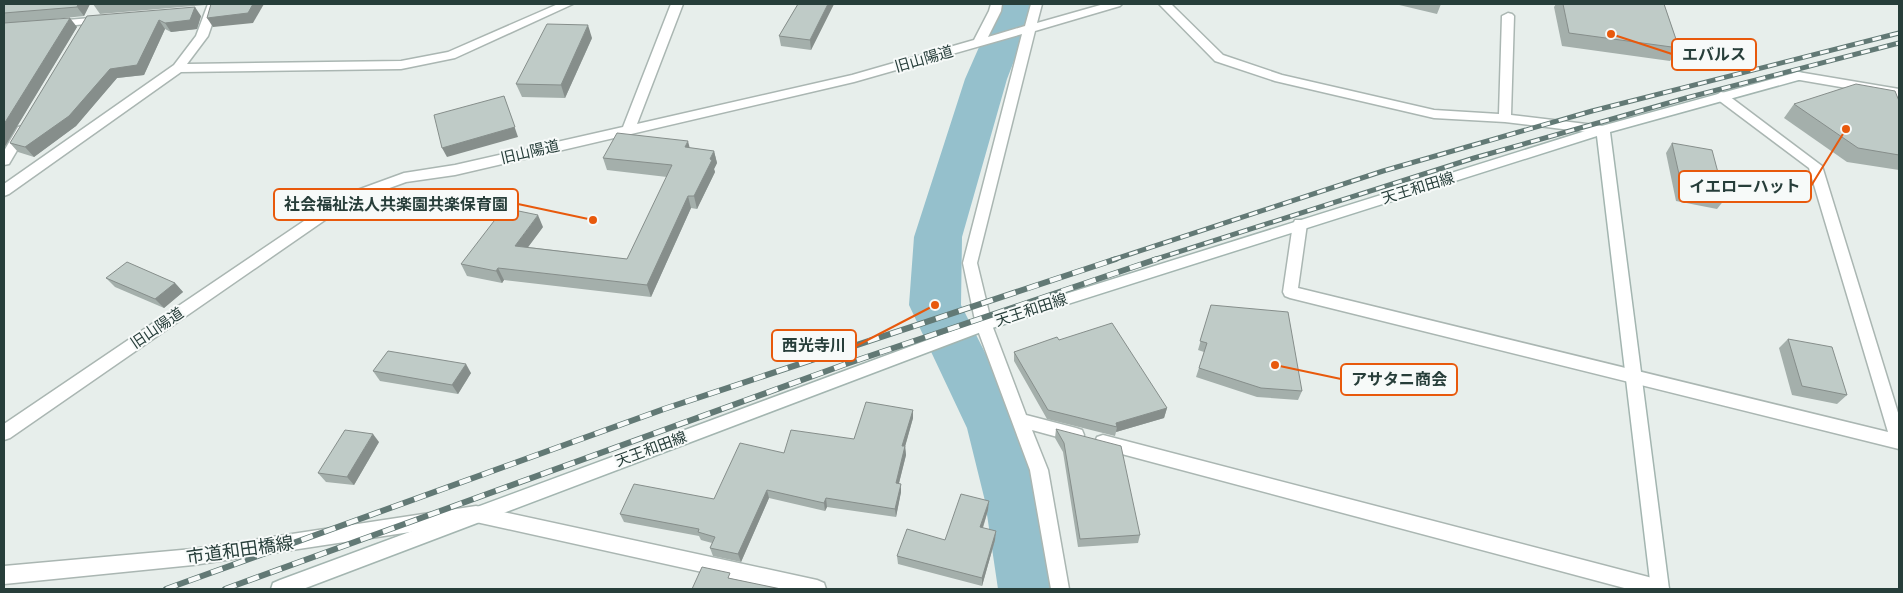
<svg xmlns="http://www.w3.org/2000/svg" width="1903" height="593" viewBox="0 0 1903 593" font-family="Manrope,'Noto Sans JP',sans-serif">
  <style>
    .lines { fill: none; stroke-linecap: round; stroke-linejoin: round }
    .river { fill: #95c0cc; fill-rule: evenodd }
    .street-casing { stroke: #aab6b2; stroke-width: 3 }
    .secondary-casing { stroke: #a3b5b0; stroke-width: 3 }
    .street { fill: #fff; fill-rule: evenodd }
    .secondary { fill: #fff; fill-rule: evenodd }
    .rail-far1-casing { stroke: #627975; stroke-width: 5 }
    .rail-casing { stroke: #627975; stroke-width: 6 }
    .rail-far1 { stroke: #f7faf9; stroke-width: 3; stroke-dasharray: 9; stroke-linecap: butt }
    .rail { stroke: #f7faf9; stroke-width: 4.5; stroke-dasharray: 12; stroke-linecap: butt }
    .wall { fill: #a4afab }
    .shaded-wall { fill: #868e8b }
    .building { fill: #bfcbc7; stroke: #868e8b }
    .labels { text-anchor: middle; stroke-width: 4; stroke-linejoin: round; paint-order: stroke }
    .street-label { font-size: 15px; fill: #273e3a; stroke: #f7faf9 }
    .near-street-label { font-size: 18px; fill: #273e3a; stroke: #f7faf9 }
    .leader { fill: none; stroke: #e8590c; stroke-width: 2 }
    .callout-dot { fill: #e8590c; stroke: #f7faf9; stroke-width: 2 }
    .callout { fill: #f7faf9; stroke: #e8590c; stroke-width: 2 }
    .callout-label { font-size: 16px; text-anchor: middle; font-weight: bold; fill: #273e3a }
  </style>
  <rect width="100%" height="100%" fill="#e7eeeb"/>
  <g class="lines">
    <polygon class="river" points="998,4 1036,4 1007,79 962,237 961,305 1023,428 1045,501 1062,589 998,589 985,501 967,428 909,305 914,237 965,79"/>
    <g class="street-casing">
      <g id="street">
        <polygon points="208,4 219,4 208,36 187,64 401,61 448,52 558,4 573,4 455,58 401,69 181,72 9,194 4,196 4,184 174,65 196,36"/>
        <polygon points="671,4 683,4 637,124 852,75 974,40 989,11 991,4 1002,4 1001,11 988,37 1025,26 1031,4 1042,4 1037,23 1104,4 1122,4 1120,6 1035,31 977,263 992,325 1026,415 1076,428 1082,430 1084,435 1082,440 1076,442 1032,430 1048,470 1069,589 1051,589 1030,470 976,325 963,263 1022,34 854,82 455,175 406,182 351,202 10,438 4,440 4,424 341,196 404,173 455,165 623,127"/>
        <polygon points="1159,4 1171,4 1223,55 1282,75 1434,110 1499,114 1502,16 1508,13 1512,14 1514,16 1511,115 1603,126 1609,130 1603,134 1505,122 1434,118 1275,81 1215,61"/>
        <polygon points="102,17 108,20 106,22 56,27 50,24 56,21"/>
        <polygon points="1798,72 1899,89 1899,97 1794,79 1792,76 1794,73"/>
        <polygon points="1721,92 1725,93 1822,166 1899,416 1899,449 1290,298 1285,296 1283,292 1293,224 1295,220 1305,220 1307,224 1298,288 1888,432 1809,168 1717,99 1715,96"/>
        <polygon points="23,126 29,130 9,164 4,165 4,151 18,127"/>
        <polygon points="1103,435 1660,580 1667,583 1669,589 1628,589 1103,449 1097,447 1095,442 1097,437"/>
        <polygon points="476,506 817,580 824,583 826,589 779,589 476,522 193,565 4,584 4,566 193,549"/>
      </g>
    </g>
    <g class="secondary-casing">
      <polygon id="secondary" points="1798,72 1802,73 1804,76 1802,79 1610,132 1669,589 1651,589 1597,136 989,329 303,589 271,589 273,583 280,580 979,321 1598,127"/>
    </g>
    <use href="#street" class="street"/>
    <use href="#secondary" class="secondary"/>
    <g class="rail-far1-casing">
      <g id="rail-far1">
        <polyline points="1112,260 1383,171 1592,111 1899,33"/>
        <polyline points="1153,260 1474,158 1686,98 1899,43"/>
      </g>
    </g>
    <g class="rail-casing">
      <g id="rail">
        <polyline points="166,589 664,409 1116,259"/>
        <polyline points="225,589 846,364 1157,259"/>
      </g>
    </g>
    <use href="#rail-far1" class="rail-far1"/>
    <use href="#rail" class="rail"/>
  </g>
  <g class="wall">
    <polygon points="4,4 90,4 84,16 55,19 77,27 4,148"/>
    <polygon points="93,4 206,4 205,5 100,14"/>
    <polygon points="798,4 834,4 811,50 781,46 779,36"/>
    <polygon points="1395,4 1441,4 1437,14"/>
    <polygon points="1556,4 1664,4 1679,48 1670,61 1562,46 1554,7"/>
    <polygon points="87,16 201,16 197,29 171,32 165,29 144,75 117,78 76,126 34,157 18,152 10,143"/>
    <polygon points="592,38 565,98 522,97 516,84"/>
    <polygon points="1899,101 1899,170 1847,162 1784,118 1794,104"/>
    <polygon points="1672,143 1725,199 1717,209 1676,201 1666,153"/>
    <polygon points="690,148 714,151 717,163 714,169 715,172 697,209 691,208 651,297 504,280 502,283 467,276 461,264 543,227 528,247 627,259 667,177 607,170 603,158"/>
    <polygon points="106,278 175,283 183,292 164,308 115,287"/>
    <polygon points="1211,305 1302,391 1298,400 1257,397 1196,377 1204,352 1198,350"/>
    <polygon points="1788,339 1847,395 1837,404 1792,395 1779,348"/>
    <polygon points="1059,340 1167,408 1164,418 1116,432 1115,436 1047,419 1014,361 1014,352"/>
    <polygon points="373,371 471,373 458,394 380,381"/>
    <polygon points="913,410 913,418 905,446 906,455 899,483 901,492 896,517 827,507 825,511 769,498 741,562 713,556 710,548 712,543 701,540 699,536 624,522 620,514 714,499 784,453 854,439"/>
    <polygon points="1056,429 1140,535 1138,543 1078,547 1063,452 1055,438"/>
    <polygon points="379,442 354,485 326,482 318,473"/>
    <polygon points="988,510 983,528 995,540 982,586 898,564 897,556 945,540"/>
  </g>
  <g class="shaded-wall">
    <polygon points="78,4 90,4 84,16 77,7"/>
    <polygon points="253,4 264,4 253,23 213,27 207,18"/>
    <polygon points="828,4 834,4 811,50 810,40"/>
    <polygon points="195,7 201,16 197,29 171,32 165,23"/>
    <polygon points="70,18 77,27 4,148 4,124"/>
    <polygon points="159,20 165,29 144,75 117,78 76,126 34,157 25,147"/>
    <polygon points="588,25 592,38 565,98 561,85"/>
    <polygon points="504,96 518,137 447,157 442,148"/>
    <polygon points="688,141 691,153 685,147"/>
    <polygon points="714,151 717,163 714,169 715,172 697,209 694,196"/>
    <polygon points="688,196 691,208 651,297 647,285"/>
    <polygon points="538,215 543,227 520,258 515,246"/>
    <polygon points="498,268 504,280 502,283 496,271"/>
    <polygon points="175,283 183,292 164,308 155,299"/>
    <polygon points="466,364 471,373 458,394 452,385"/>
    <polygon points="1167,408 1164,418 1116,432 1117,427 1116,423"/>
    <polygon points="913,410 913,418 903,454 902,446"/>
    <polygon points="373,434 379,442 354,485 347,477"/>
    <polygon points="905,446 906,455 897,491 896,483"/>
    <polygon points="901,484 901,492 896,517 895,509"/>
    <polygon points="767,490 769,498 741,562 738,554"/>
    <polygon points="826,498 827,507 825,511 824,503"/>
    <polygon points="989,501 988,510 980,536 980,527"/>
    <polygon points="996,531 995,540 982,586 982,578"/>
  </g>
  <g class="building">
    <polygon points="4,4 78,4 77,7 4,13"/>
    <polygon points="211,4 253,4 248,13 207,18"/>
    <polygon points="798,4 828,4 810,40 779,36"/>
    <polygon points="1563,4 1664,4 1679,48 1569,33"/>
    <polygon points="195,7 190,20 165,23 159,20 137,65 110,69 69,116 25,147 10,143 87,16"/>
    <polygon points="70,18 4,124 4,23"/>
    <polygon points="547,24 588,25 561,85 516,84"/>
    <polygon points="1856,84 1895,91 1899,101 1899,155 1858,148 1794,104"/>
    <polygon points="504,96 515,127 442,148 434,115"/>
    <polygon points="617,133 688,141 685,147 714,151 710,159 712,160 694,196 688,196 647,285 498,268 496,271 461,264 504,208 538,215 515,246 627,259 672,165 603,158"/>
    <polygon points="1672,143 1712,150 1725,199 1683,192"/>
    <polygon points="127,262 175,283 155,299 106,278"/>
    <polygon points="1211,305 1288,312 1302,391 1261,388 1199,368 1207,343 1200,341"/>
    <polygon points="1112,323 1167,408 1116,423 1117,427 1048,410 1014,352 1057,337 1059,340"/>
    <polygon points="1788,339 1832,347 1847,395 1802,386"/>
    <polygon points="388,351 466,364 452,385 373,371"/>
    <polygon points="866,402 913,410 902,446 905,446 896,483 901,484 895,509 826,498 824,503 767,490 738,554 710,548 715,537 698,532 699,529 620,514 634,484 714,499 740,443 784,453 791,430 854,439"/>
    <polygon points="1056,429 1121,446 1140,535 1080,539 1064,443"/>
    <polygon points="345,430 373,434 347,477 318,473"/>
    <polygon points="961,494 989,501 980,527 996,531 982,578 897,556 907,529 945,540"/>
    <polygon points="702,567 730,573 728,578 781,589 692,589"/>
  </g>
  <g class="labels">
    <g class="street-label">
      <text transform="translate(924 59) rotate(-16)" y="5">旧山陽道</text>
      <text transform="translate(530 152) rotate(-13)" y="5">旧山陽道</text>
      <text transform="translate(1418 188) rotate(-17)" y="5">天王和田線</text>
      <text transform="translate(1031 310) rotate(-18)" y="5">天王和田線</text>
      <text transform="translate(157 328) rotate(-34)" y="5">旧山陽道</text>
      <text transform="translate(651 449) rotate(-20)" y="5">天王和田線</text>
    </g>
    <g class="near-street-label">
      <text transform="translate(240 550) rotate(-8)" y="6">市道和田橋線</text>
    </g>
  </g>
  <path class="leader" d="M1611 34L1672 54M1846 129L1811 186M593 220L518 204M935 305L856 346M1275 365L1341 379"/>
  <g class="callout-dot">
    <circle cx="1611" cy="34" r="5"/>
    <circle cx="1846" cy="129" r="5"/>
    <circle cx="593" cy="220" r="5"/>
    <circle cx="935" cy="305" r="5"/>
    <circle cx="1275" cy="365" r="5"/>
  </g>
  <g class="callout">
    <rect x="1672" y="39" width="84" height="31" rx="5"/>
    <rect x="1679" y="171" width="132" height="31" rx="5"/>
    <rect x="274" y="189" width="244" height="31" rx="5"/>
    <rect x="772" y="330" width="84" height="31" rx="5"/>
    <rect x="1341" y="364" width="116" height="31" rx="5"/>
  </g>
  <g class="callout-label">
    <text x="1714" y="60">エバルス</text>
    <text x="1745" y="192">イエローハット</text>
    <text x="396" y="210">社会福祉法人共楽園共楽保育園</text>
    <text x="814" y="351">西光寺川</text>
    <text x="1399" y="385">アサタニ商会</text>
  </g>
  <rect width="1903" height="593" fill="none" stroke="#273e3a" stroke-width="10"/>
</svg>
